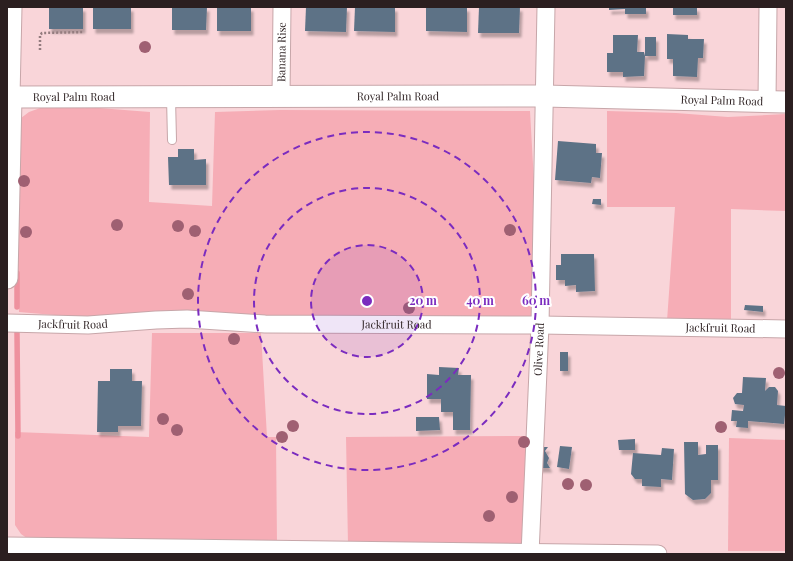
<svg xmlns="http://www.w3.org/2000/svg" width="793" height="561" viewBox="0 0 793 561" font-family="'Playfair Display',serif">
  <style>
    .green { fill: #f6adb6 }
    .lines { fill: none; stroke-linecap: round; stroke-linejoin: round }
    .stream { stroke: #ee919e; stroke-width: 5.5 }
    .building { fill: #5d7286; filter: url(#shadow) }
    .service-casing { stroke: #c7a6a9; stroke-width: 10 }
    .minor-casing { stroke: #c7a6a9; stroke-width: 19 }
    .tertiary-casing { stroke: #c7a6a9; stroke-width: 23 }
    .path { stroke: #947c7f; stroke-width: 2.5; stroke-dasharray: 2 2; stroke-linecap: butt }
    .service { stroke: #fff; stroke-width: 8 }
    .minor { stroke: #fff; stroke-width: 17 }
    .tertiary { stroke: #fff; stroke-width: 21 }
    .tree { fill: #9f6072 }
    .ring { fill: none; stroke: #7b2cbf; stroke-width: 2; stroke-dasharray: 7 5 }
    .labels { text-anchor: middle; stroke-width: 4; stroke-linejoin: round; paint-order: stroke }
    .street-label { font-size: 11px; fill: #2b1f20; stroke: #fff }
    .centre { fill: #7b2cbf; stroke: #fff; stroke-width: 2 }
    .ring-label { font-size: 12px; text-anchor: middle; font-weight: bold; fill: #7b2cbf; stroke: #fff; stroke-width: 4; stroke-linejoin: round; paint-order: stroke }
  </style>
  <defs>
    <filter id="shadow"><feDropShadow dx="2.5" dy="4.5" stdDeviation="1" flood-color="#0004"/></filter>
  </defs>
  <rect width="100%" height="100%" fill="#f9d5d9"/>
  <g class="green">
    <polygon points="43,107 86,107 150,112 149,202 212,206 215,112 280,110 530,111 535,200 531,319 425,319 276,315 147,320 66,316 19,312 16,209 17,121 29,112"/>
    <polygon points="607,111 676,113 728,117 786,114 786,211 731,209 731,321 667,321 675,207 607,207"/>
    <polygon points="152,333 261,333 267,437 276,437 277,544 31,541 21,534 15,525 15,432 149,437"/>
    <polygon points="528,436 524,497 523,545 348,545 346,437"/>
    <polygon points="729,438 786,440 786,551 728,551"/>
  </g>
  <g class="lines">
    <g class="stream">
      <polyline points="17,307 17,273"/>
      <polyline points="17,333 18,436"/>
    </g>
  </g>
  <g class="building">
    <rect x="49" y="7" width="34" height="22"/>
    <rect x="93" y="7" width="38" height="22"/>
    <polygon points="172,7 207,7 206,30 172,30"/>
    <rect x="217" y="7" width="34" height="24"/>
    <polygon points="306,7 347,7 346,32 305,31"/>
    <polygon points="355,7 395,7 395,32 354,31"/>
    <polygon points="426,7 467,7 467,32 426,31"/>
    <polygon points="479,7 520,7 519,33 478,33"/>
    <polygon points="609,7 646,7 646,14 625,14 625,9 609,10"/>
    <rect x="673" y="7" width="24" height="8"/>
    <polygon points="667,34 688,35 688,39 704,39 703,58 698,58 697,77 673,76 673,59 667,59"/>
    <polygon points="613,35 638,35 637,52 644,52 645,56 645,37 656,37 656,56 645,56 644,76 623,77 623,72 607,72 607,53 613,53"/>
    <polygon points="558,141 596,144 596,153 602,153 600,178 592,177 591,183 555,180"/>
    <polygon points="178,149 194,149 194,160 206,159 206,185 169,185 168,157 178,157"/>
    <polygon points="593,199 601,199 601,205 592,204"/>
    <polygon points="561,254 594,254 595,291 576,292 576,285 565,286 565,280 556,280 556,265 561,265"/>
    <polygon points="745,305 763,306 763,312 744,310"/>
    <rect x="560" y="352" width="8" height="19"/>
    <polygon points="439,367 459,368 458,375 471,375 470,430 453,430 453,412 441,412 441,399 427,399 427,374 439,375"/>
    <polygon points="110,369 132,369 132,381 142,381 141,426 118,426 118,432 97,432 98,381 110,381"/>
    <polygon points="743,377 766,378 765,391 769,387 775,387 778,391 777,405 786,406 784,424 748,421 748,428 736,427 737,421 731,421 732,410 743,411 744,405 735,404 733,398 737,393 742,393"/>
    <polygon points="416,417 439,417 440,430 416,431"/>
    <polygon points="635,439 635,450 619,450 618,440"/>
    <polygon points="684,442 698,442 698,455 706,454 706,445 718,445 718,480 711,480 711,493 705,499 693,500 685,494"/>
    <polygon points="560,446 572,447 569,469 557,467"/>
    <polygon points="539,447 548,447 545,451 549,458 547,463 550,468 539,468"/>
    <polygon points="662,448 674,449 672,480 661,479 661,487 642,486 642,479 635,479 631,474 633,453 661,455"/>
  </g>
  <g class="lines">
    <g class="service-casing">
      <polyline id="service" points="171,98 172,140"/>
    </g>
    <g class="minor-casing">
      <g id="minor">
        <path id="s1" d="M281 96 282 7"/>
        <polyline points="7,97 11,97 13,7"/>
        <polyline points="767,101 768,7"/>
        <path id="s2" d="M7 323 88 325 156 320 187 319 265 324 540 325 786 329"/>
        <polyline points="7,546 658,554"/>
        <path id="s3" d="M530 554 540 325 546 7"/>
      </g>
    </g>
    <g class="tertiary-casing">
      <g id="tertiary">
        <path id="s4" d="M7 278 11 97 544 96 786 102"/>
      </g>
    </g>
    <polyline class="path" points="40,50 40,35 42,33 84,32"/>
    <use href="#service" class="service"/>
    <use href="#minor" class="minor"/>
    <use href="#tertiary" class="tertiary"/>
  </g>
  <g class="tree">
    <circle cx="145" cy="47" r="6"/>
    <circle cx="24" cy="181" r="6"/>
    <circle cx="117" cy="225" r="6"/>
    <circle cx="178" cy="226" r="6"/>
    <circle cx="510" cy="230" r="6"/>
    <circle cx="195" cy="231" r="6"/>
    <circle cx="26" cy="232" r="6"/>
    <circle cx="188" cy="294" r="6"/>
    <circle cx="409" cy="308" r="6"/>
    <circle cx="234" cy="339" r="6"/>
    <circle cx="779" cy="373" r="6"/>
    <circle cx="163" cy="419" r="6"/>
    <circle cx="293" cy="426" r="6"/>
    <circle cx="721" cy="427" r="6"/>
    <circle cx="177" cy="430" r="6"/>
    <circle cx="282" cy="437" r="6"/>
    <circle cx="524" cy="442" r="6"/>
    <circle cx="568" cy="484" r="6"/>
    <circle cx="586" cy="485" r="6"/>
    <circle cx="512" cy="497" r="6"/>
    <circle cx="489" cy="516" r="6"/>
  </g>
  <circle cx="367" cy="301" r="56" fill="#7b2cbf" fill-opacity=".12"/>
  <g class="ring">
    <circle cx="367" cy="301" r="56"/>
    <circle cx="367" cy="301" r="113"/>
    <circle cx="367" cy="301" r="169"/>
  </g>
  <g class="labels">
    <g class="street-label">
      <text dy="4" stroke="none"><textPath href="#s1" startOffset="44">Banana Rise</textPath></text>
      <text dy="4" stroke="none"><textPath href="#s4" startOffset="568">Royal Palm Road</textPath></text>
      <text dy="4" stroke="none"><textPath href="#s4" startOffset="244">Royal Palm Road</textPath></text>
      <text dy="4" stroke="none"><textPath href="#s4" startOffset="892">Royal Palm Road</textPath></text>
      <text dy="4" stroke="none"><textPath href="#s2" startOffset="66">Jackfruit Road</textPath></text>
      <text dy="4" stroke="none"><textPath href="#s2" startOffset="390">Jackfruit Road</textPath></text>
      <text dy="4" stroke="none"><textPath href="#s2" startOffset="714">Jackfruit Road</textPath></text>
      <text dy="4" stroke="none"><textPath href="#s3" startOffset="205">Olive Road</textPath></text>
    </g>
  </g>
  <circle cx="367" cy="301" r="6" class="centre"/>
  <g class="ring-label">
    <text x="423" y="305">20 m</text>
    <text x="480" y="305">40 m</text>
    <text x="536" y="305">60 m</text>
  </g>
  <rect width="793" height="561" fill="none" stroke="#2b1f20" stroke-width="16"/>
</svg>
